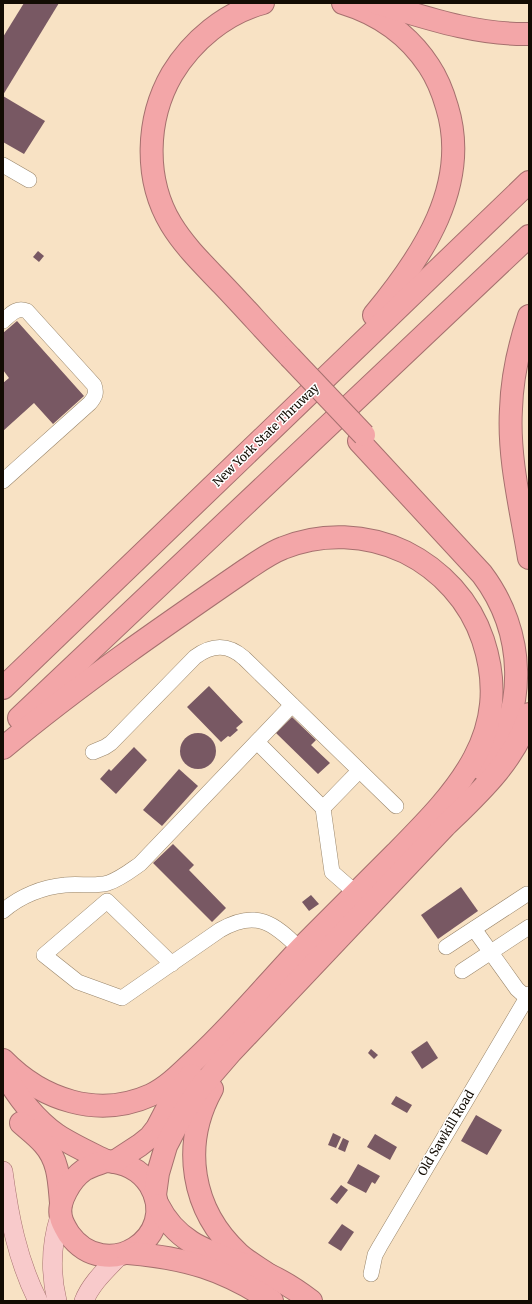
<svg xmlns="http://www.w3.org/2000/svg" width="532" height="1304" viewBox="0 0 532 1304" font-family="Merriweather,serif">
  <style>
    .building { fill: #785863 }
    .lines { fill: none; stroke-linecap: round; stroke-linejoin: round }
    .minor-casing { stroke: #99856a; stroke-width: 16 }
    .major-casing { stroke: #a5706e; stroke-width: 20 }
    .highway-casing { stroke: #a5706e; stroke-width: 24 }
    .minor { stroke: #fff; stroke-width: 15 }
    .major { stroke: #f8cacb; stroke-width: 19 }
    .highway { stroke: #f3a6a8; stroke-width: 22 }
    .highway-bridge-casing { stroke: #a5706e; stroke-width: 24; stroke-linecap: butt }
    .highway-bridge { stroke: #f3a6a8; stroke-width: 22 }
    .labels { text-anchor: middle; stroke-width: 3; stroke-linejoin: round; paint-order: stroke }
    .street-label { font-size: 12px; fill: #130c03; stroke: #fff }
  </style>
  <rect width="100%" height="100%" fill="#f8e2c4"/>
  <g class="building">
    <polygon points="24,3 59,3 3,95 3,37"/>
    <polygon points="3,96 45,121 24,154 3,142"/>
    <polygon points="38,251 44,256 39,262 33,257"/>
    <polygon points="17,321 84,396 53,424 34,403 3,431 3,383 9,378 3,370 3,333"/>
    <polygon points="209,686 243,722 236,728 238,730 230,737 228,736 221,742 187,707"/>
    <polygon points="292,717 316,740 311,745 330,763 318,774 276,733"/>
    <circle cx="198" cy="751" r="18"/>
    <polygon points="134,747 147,760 116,794 100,779 109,769 111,771"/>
    <polygon points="179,769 198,786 162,826 143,810"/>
    <polygon points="173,844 194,865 189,870 226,908 212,922 153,863"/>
    <polygon points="461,887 478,911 438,939 421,915"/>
    <polygon points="311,895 319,904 309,911 302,902"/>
    <polygon points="427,1041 438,1058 422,1069 411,1052"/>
    <polygon points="371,1049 378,1055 374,1059 368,1053"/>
    <polygon points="396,1096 412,1105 407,1113 391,1104"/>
    <polygon points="476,1115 502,1130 487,1155 461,1141"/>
    <polygon points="333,1133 341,1137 336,1148 328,1145"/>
    <polygon points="375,1134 397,1147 390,1160 367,1147"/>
    <polygon points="343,1138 349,1141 345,1152 338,1149"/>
    <polygon points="358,1164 380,1176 375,1184 372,1182 366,1193 347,1183"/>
    <polygon points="341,1185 348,1190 337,1204 330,1199"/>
    <polygon points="342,1224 354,1232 341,1251 328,1243"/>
  </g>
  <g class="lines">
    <g class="minor-casing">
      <g id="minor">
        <polyline points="3,165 29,180"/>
        <path d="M3 321C11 314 16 307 27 311L94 385C97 393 95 397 90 403L3 481"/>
        <polyline points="257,742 323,808 332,872 356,893"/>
        <path d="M93 752 105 747 111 743 195 657C213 644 228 644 244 658L396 806"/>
        <polyline points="323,808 359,771"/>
        <path d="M3 911C20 896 43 887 65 885 79 883 94 887 108 883 120 879 130 871 140 864L292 705"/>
        <polyline points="474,929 517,989 527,998"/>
        <polyline points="446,947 527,894"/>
        <path d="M172 964 107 901 44 955 78 982 122 998 220 930C256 909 274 923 300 949"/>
        <polyline points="462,971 529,927"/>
        <polyline points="371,1274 375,1255 380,1246 529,994"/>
      </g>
    </g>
    <g class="major-casing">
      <g id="major">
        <path d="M3 1171C9 1216 17 1259 38 1301"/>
        <path d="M57 1301C50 1272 51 1244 60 1216"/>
        <path d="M84 1301C91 1283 107 1269 120 1255"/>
      </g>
    </g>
    <g class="highway-casing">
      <g id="highway">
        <path d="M263 3C225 13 192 41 172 74 146 119 144 179 171 224 185 247 204 265 222 284 245 308 267 333 290 357"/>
        <path d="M343 3C379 14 408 34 429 66 437 78 443 93 447 107 471 185 422 257 374 315"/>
        <path d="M377 3C427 18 476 35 529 34"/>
        <path d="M529 316C519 346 512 377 511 409 508 458 521 509 529 558"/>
        <path d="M359 441 482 574C525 631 530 712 482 769"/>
        <polyline points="3,688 529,182"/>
        <polyline points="19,718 529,236"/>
        <path d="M3 748C81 683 164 626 247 569 259 561 270 553 283 548 322 532 367 534 405 552 441 570 470 601 483 640 514 734 457 791 396 853 364 885 332 917 300 949 265 986 233 1025 196 1059 182 1072 168 1087 151 1095 98 1119 42 1100 3 1060"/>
        <path d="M3 1071C17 1096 33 1118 57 1135 72 1145 90 1153 106 1161"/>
        <path d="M212 1089C181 1145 191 1210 239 1254 248 1262 259 1268 269 1275"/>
        <path d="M21 1123C29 1130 37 1136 44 1144 59 1161 59 1181 61 1203"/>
        <path d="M106 1161C123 1162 140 1169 150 1185 181 1237 106 1285 69 1234 66 1229 62 1223 61 1217 57 1202 71 1179 84 1170 90 1166 98 1164 106 1161Z"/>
        <polyline points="114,1162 140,1145 150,1137 157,1128 169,1105 191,1075"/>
        <path d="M155 1195 158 1173 166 1146 181 1117 199 1089 231 1052 445 826C477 795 517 759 529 714"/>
        <path d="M158 1205C182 1253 226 1254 269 1275 284 1282 298 1291 311 1301"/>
        <path d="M128 1253C186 1258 223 1269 272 1301"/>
      </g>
    </g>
    <use href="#minor" class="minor"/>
    <use href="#major" class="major"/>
    <use href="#highway" class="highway"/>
    <g class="highway-bridge-casing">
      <polyline id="highway-bridge" points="290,357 364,435"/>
    </g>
    <use href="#highway-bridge" class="highway-bridge"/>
  </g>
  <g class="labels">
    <g class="street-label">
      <text transform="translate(266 435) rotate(-44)" y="4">New York State Thruway</text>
      <text transform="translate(446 1133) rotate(-59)" y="4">Old Sawkill Road</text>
    </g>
  </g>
  <rect width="532" height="1304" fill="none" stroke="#130c03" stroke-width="8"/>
</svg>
